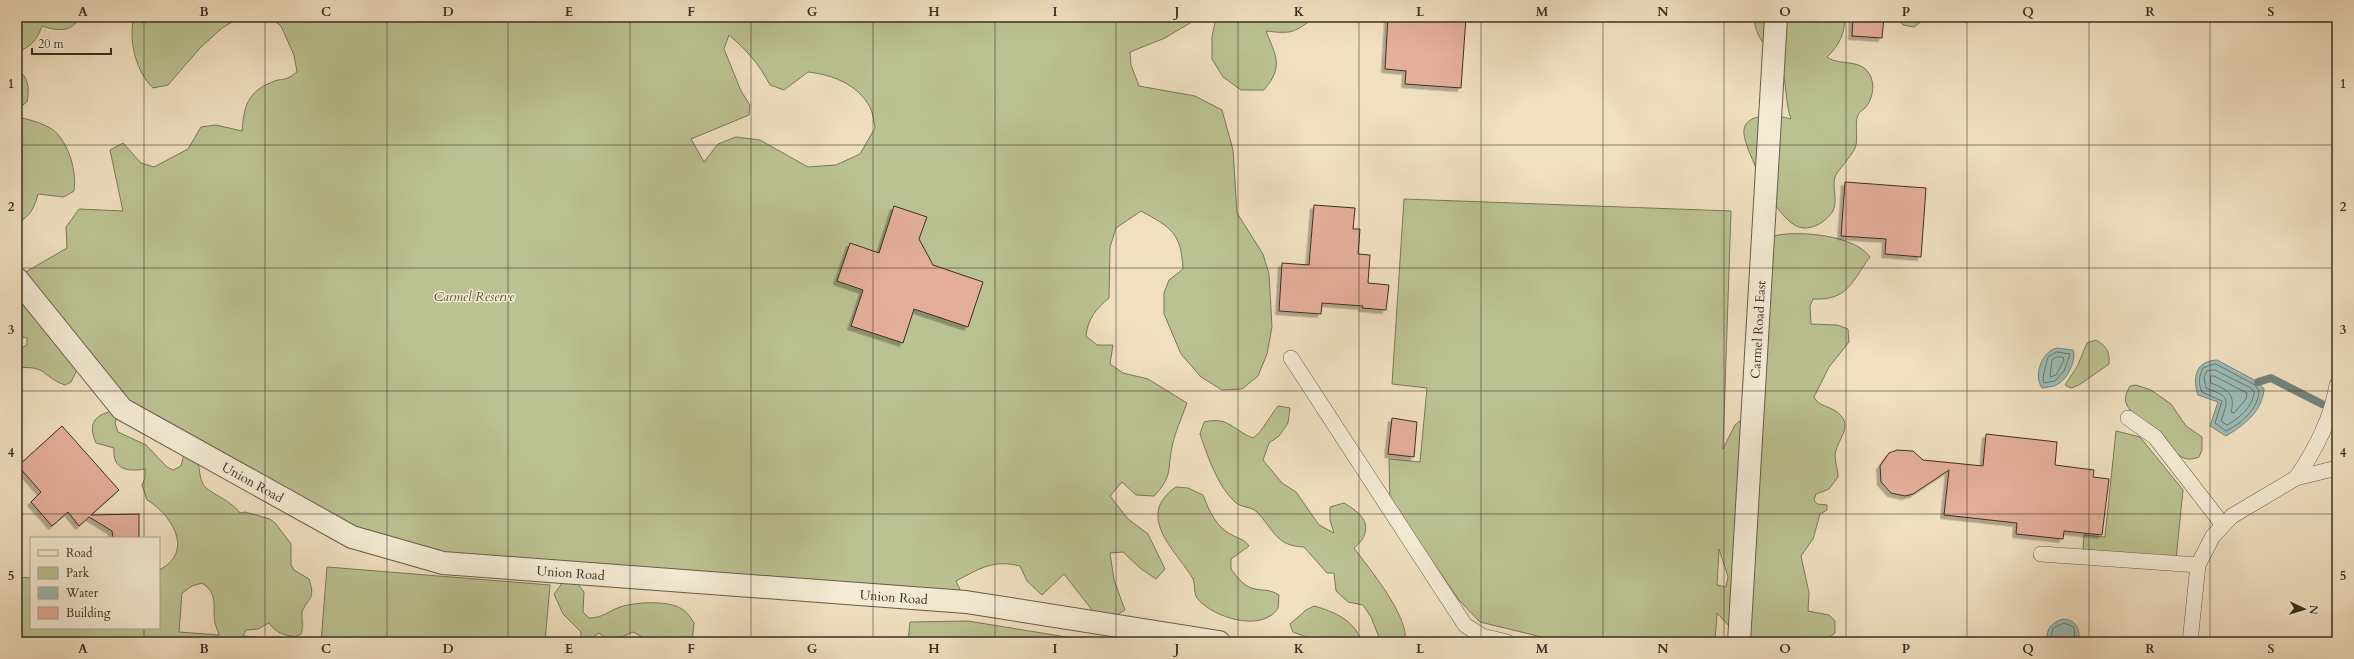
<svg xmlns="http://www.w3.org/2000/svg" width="2354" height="659" viewBox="0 0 2354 659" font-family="Cardo,serif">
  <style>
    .green { fill: #bbc291; stroke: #7a785a; fill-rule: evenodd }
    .water { fill: #9bbcb7; stroke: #74847c }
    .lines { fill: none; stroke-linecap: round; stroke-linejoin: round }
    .shore { stroke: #6a766e; stroke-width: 1 }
    .stream { stroke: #74847c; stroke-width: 8 }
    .building { fill: #e4af99; stroke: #3a2f24; filter: url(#shadow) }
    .lane-casing { stroke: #685b4b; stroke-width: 16 }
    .street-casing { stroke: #685b4b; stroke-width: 24 }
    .lane { stroke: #f5ebd5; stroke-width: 15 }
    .street { stroke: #f5ebd5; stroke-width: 22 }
    .grid { fill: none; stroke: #3a2f24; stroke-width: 1; stroke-opacity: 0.55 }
    .labels { text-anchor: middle; stroke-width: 3; stroke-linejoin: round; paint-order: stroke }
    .park-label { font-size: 13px; font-style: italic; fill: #544c3a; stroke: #f5ebd5 }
    .street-label { font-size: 13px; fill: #3a2f24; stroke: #f5ebd5 }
    .neatline { fill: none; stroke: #3a2f24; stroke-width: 1.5 }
    .grid-label { font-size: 13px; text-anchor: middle; font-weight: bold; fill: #3a2f24 }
  </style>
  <defs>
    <filter id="shadow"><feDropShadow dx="-3.5" dy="3.5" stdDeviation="0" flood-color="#0004"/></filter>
  </defs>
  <rect width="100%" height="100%" fill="#f0e0bf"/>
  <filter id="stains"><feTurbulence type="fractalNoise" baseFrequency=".005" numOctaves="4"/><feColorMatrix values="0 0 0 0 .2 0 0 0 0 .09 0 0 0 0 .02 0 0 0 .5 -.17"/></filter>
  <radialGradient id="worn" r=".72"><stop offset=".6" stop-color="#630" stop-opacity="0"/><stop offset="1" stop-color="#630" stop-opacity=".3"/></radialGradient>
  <g class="green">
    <path d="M17 17H80C72 33 57 31 42 26 37 40 31 47 17 52Z"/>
    <path d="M134 17H329L334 21 347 17H1035L1042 22 1053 17H1200L1165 38 1130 52 1131 65 1139 86 1195 96 1222 110 1233 150 1237 213 1263 254 1269 274 1272 327 1267 354 1258 376 1242 389 1222 390 1201 377 1181 354 1164 314V293L1169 280 1183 269C1181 233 1172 228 1141 211L1116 228 1110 247 1109 298C1096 309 1088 318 1086 336L1097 345H1113L1110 364 1123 373 1148 379 1187 403C1182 417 1175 432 1172 447 1167 471 1173 476 1154 496L1136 495 1122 482 1110 496 1128 519 1148 534 1165 569 1156 579 1140 568 1123 552 1110 553 1114 580 1125 610 1112 618 1096 615 1064 574 1042 595 1027 581 1020 566C993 559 979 569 956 581L966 602 443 563 352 537 122 409 78 368 71 382 65 385C42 377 48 365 17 368V350L27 345V338L17 336V298H20L17 277 67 248 66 227 79 209 123 211 110 150 123 143 141 163 154 167 188 149 201 127 216 125 242 131C244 107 247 92 272 82 284 77 283 83 297 72L294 55 281 26 272 19 239 18 222 28 200 48 168 85 153 88C136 72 128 40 134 17ZM729 35C747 50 759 64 770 85L784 90 808 72C833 75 857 84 870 107 873 113 874 122 875 128L860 154 836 165 808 167 760 140 736 137 718 144 704 162 691 139 749 115 750 105 741 91 724 49Z"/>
    <path d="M1216 17H1315C1294 33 1292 34 1266 31 1276 57 1284 66 1264 90H1241L1223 77 1212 59V37Z"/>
    <path d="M1754 17H1844C1846 34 1838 46 1827 57 1841 67 1862 57 1871 77 1875 88 1872 100 1865 108 1863 110 1859 112 1858 115 1854 124 1859 138 1855 148 1852 156 1836 172 1835 177 1832 188 1838 200 1833 211 1827 221 1814 229 1803 228 1782 226 1761 181 1754 163 1750 154 1745 143 1744 134 1741 111 1779 115 1791 119 1784 100 1788 80 1779 62 1777 57 1772 54 1769 50 1761 42 1754 29 1754 17Z"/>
    <polygon points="1897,17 1927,17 1914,27 1903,25"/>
    <path d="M17 68C28 78 30 87 27 102L17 109Z"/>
    <path d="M17 117C28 119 42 123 52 129 69 142 77 172 74 191L64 197 38 194C34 208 31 216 17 223Z"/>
    <path d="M1404 199 1731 211 1723 449 1735 425 1744 418 1773 236C1798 230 1855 235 1870 257 1852 281 1848 301 1813 299L1810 306 1811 324 1837 325 1848 329 1849 342 1829 367 1814 397C1818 406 1829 406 1837 412 1855 426 1837 439 1835 455 1835 462 1838 469 1838 477L1829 489 1816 494 1814 500 1817 504 1827 505V510L1820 514 1813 539 1801 556 1809 593 1808 611 1829 615 1835 621V633C1821 647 1754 642 1732 642L1730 627 1717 613 1715 642H1562L1480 622 1459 600 1390 500 1389 459 1420 462 1427 388 1392 384ZM1719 549 1728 577 1726 587 1717 585Z"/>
    <path d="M2096 340C2107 347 2110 351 2109 364L2079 385 2071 388 2065 385 2077 367 2087 343Z"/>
    <path d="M2136 385 2151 390 2171 404 2186 426 2202 437V450L2199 457C2194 459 2189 460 2184 458 2173 454 2167 438 2159 431 2150 422 2130 416 2126 403 2124 398 2127 391 2130 386Z"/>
    <path d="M1278 406 1290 408 1288 423 1279 436 1269 443 1263 460 1282 483 1296 492 1319 525 1334 533 1330 520V507L1344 503C1356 510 1371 520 1364 536 1363 540 1357 545 1354 548 1368 567 1410 617 1405 642H1381L1371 617 1363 605 1348 602 1336 591 1334 573H1327L1304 547C1276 546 1274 530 1257 512 1251 506 1241 508 1235 502 1217 485 1208 457 1200 434L1204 422C1229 416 1232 430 1253 438 1263 431 1269 417 1278 406Z"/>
    <path d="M113 411 117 417 115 423 118 432 146 445 167 467 173 470 181 466 184 454 197 459C200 467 199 477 203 484 206 492 230 499 240 513L245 512 270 519 276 524 291 544V565L294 570 309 579C316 600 308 597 302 612 301 617 304 626 301 634L295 637C284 635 276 633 269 623L258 629 246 630 243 636 306 642H17V577L31 578V628H159V570C195 552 172 515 147 500L142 485 145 478V469C128 472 112 470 114 448L96 443C88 425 93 415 113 411ZM202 583C219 594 212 606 215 623 216 627 218 631 219 635L179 632 182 593 192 586Z"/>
    <polygon points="2116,431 2140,437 2183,490 2176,559 2083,550 2084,535 2105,537"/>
    <path d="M1176 487 1188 488 1203 495C1209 511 1217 529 1234 536 1241 540 1244 539 1249 546L1231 559V569C1237 577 1244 587 1255 589 1265 591 1269 589 1279 595L1278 608C1276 611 1273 615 1270 616 1250 629 1210 615 1197 598 1193 592 1196 583 1192 577 1174 549 1135 515 1176 487Z"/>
    <polygon points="327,567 550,585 545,642 321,642"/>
    <path d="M563 582 577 583 584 592 583 612 589 618C602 618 609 611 620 607 636 602 668 600 682 609 687 612 691 618 694 623L692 642H671L668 638 648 640 633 632 611 642 599 633 593 637V642H581V632L563 614 554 594Z"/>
    <path d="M1314 606C1335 612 1354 620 1362 642 1337 642 1316 642 1293 632L1290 624 1306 610Z"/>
    <polygon points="968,621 1097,642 908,642 910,622"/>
    <polygon points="1124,637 1156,642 1117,642"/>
  </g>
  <g class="water">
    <path d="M2057 348 2073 350C2077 360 2067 379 2058 384 2054 387 2047 387 2042 388 2033 375 2042 351 2057 348Z"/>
    <path d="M2217 360 2258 382 2264 389C2262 412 2244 425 2226 436L2210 426 2218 402 2198 395C2192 377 2196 361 2217 360Z"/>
    <path d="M2063 619C2077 620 2080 629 2079 642H2046C2047 629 2050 623 2063 619Z"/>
  </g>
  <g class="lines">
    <g class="shore">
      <polygon points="2057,352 2070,354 2064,371 2055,381 2044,383 2043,377 2048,357"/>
      <polygon points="2057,357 2063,357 2064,360 2056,375 2050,377 2052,360"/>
      <path d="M2216 364 2255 385 2259 391C2258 409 2242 423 2226 431L2215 423 2222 401 2202 392C2198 383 2199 376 2203 368Z"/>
      <path d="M2215 370 2251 388 2254 392C2253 407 2239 418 2227 425L2221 421C2229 398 2230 397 2206 388L2204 377 2207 371Z"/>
      <path d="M2211 376H2214L2247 393 2246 399 2234 413 2231 412C2236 393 2226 389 2211 383Z"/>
      <polyline points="2050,642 2053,628 2064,623 2074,627 2075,642"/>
    </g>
    <polyline class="stream" points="2258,382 2271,378 2322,404"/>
  </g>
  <g class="building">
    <polygon points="1388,17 1466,17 1461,88 1405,84 1406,71 1385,69"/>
    <polygon points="1853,17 1884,17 1882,38 1852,36"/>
    <polygon points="1845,182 1926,188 1921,257 1885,254 1886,239 1841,236"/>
    <polygon points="1314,205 1355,208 1353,229 1360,229 1358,254 1370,255 1368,283 1389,285 1386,310 1362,308 1363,306 1322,303 1321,314 1279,311 1282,263 1309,265"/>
    <polygon points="894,206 927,217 919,239 933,265 983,282 968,327 914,309 903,343 851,326 863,290 837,281 850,243 879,253"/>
    <polygon points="1392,418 1417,422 1414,457 1388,454"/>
    <polygon points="62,426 119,490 91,515 139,514 139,538 113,538 112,531 89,517 79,526 68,512 52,526 31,502 41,492 18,466"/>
    <polygon points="1986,434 2057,442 2055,465 2094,470 2093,477 2109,479 2102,535 2064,531 2063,539 2016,534 2017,523 1944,515 1949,470 1913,494 1905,496 1891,493 1881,482 1880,466 1889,453 1897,450 1913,451 1923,460 1983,466"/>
  </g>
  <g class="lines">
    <g class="lane-casing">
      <g id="lane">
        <polyline points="1291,358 1465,625 1482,636 1507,642"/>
        <polyline points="2128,418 2155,437 2223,525"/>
        <path d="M2296 478C2316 449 2331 420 2337 385"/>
        <polyline points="2041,554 2198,565"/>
        <polyline points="2190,642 2198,565 2213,536 2232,516 2296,478 2337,468"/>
      </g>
    </g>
    <g class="street-casing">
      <g id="street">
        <path id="s1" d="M17 279 122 409 352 537 443 563 966 602 1219 642"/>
        <path id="s2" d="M1739 642 1776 17"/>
      </g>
    </g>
    <use href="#lane" class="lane"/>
    <use href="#street" class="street"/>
  </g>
  <path class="grid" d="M144 17V538M265 17V642M387 17V642M508 17V642M630 17V642M751 17V642M873 17V642M995 17V642M1116 17V642M1238 17V642M1359 17V642M1481 17V642M1603 17V642M1724 17V642M1846 17V642M1967 17V642M2089 17V642M2210 17V642M17 145H2337M17 268H2337M17 391H2337M17 514H2337M144 628V642"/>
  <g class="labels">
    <g class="park-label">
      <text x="474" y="301">Carmel Reserve</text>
    </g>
    <g class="street-label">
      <text dy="5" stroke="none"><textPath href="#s2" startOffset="313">Carmel Road East</textPath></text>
      <text dy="5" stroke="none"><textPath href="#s1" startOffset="317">Union Road</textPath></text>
      <text dy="5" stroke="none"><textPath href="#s1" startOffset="653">Union Road</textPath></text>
      <text dy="5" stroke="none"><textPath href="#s1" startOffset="977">Union Road</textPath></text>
    </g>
  </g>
  <rect width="2354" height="659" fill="none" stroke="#f0e0bf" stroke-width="44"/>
  <rect x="30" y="537" width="130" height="92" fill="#f5ebd5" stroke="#aaa08e"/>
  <rect x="38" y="550" width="20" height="6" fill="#f5ebd5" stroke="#aaa08e"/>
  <text x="66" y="557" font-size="12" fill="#3a2f24">Road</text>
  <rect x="38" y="567" width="20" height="12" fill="#bbc291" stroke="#aaa08e"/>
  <text x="66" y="577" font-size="12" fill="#3a2f24">Park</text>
  <rect x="38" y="587" width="20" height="12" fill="#9bbcb7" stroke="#aaa08e"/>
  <text x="66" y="597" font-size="12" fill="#3a2f24">Water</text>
  <rect x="38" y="607" width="20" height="12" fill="#e4af99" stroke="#aaa08e"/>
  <text x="66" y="617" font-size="12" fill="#3a2f24">Building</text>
  <g transform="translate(2304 609) rotate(94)" stroke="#f5ebd5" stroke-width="3" paint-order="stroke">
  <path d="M0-3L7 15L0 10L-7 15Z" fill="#3a2f24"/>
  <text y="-6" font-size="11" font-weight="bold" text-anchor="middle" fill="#3a2f24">N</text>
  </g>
  <path d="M32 48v6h79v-6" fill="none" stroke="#3a2f24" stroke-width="2"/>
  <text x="38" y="48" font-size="12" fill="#3a2f24" stroke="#f5ebd5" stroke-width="3" paint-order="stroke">20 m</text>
  <rect x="22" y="22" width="2310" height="615" class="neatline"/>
  <g class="grid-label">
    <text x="83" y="16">A</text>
    <text x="204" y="16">B</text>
    <text x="326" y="16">C</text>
    <text x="448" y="16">D</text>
    <text x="569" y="16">E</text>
    <text x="691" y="16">F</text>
    <text x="812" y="16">G</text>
    <text x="934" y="16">H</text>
    <text x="1055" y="16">I</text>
    <text x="1177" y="16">J</text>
    <text x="1299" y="16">K</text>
    <text x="1420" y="16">L</text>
    <text x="1542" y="16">M</text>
    <text x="1663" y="16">N</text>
    <text x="1785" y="16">O</text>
    <text x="1906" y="16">P</text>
    <text x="2028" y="16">Q</text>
    <text x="2150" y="16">R</text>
    <text x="2271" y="16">S</text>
    <text x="11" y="88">1</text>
    <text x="2343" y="88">1</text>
    <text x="11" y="211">2</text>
    <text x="2343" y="211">2</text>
    <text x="11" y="334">3</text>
    <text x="2343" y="334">3</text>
    <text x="11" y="457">4</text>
    <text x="2343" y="457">4</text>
    <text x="11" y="580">5</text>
    <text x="2343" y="580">5</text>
    <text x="83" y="653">A</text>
    <text x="204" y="653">B</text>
    <text x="326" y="653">C</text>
    <text x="448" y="653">D</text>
    <text x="569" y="653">E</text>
    <text x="691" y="653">F</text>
    <text x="812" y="653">G</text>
    <text x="934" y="653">H</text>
    <text x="1055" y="653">I</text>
    <text x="1177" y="653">J</text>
    <text x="1299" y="653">K</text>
    <text x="1420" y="653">L</text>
    <text x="1542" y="653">M</text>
    <text x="1663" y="653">N</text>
    <text x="1785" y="653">O</text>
    <text x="1906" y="653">P</text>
    <text x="2028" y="653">Q</text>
    <text x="2150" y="653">R</text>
    <text x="2271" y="653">S</text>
  </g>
  <rect width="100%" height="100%" filter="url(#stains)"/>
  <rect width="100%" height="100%" fill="url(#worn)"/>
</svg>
